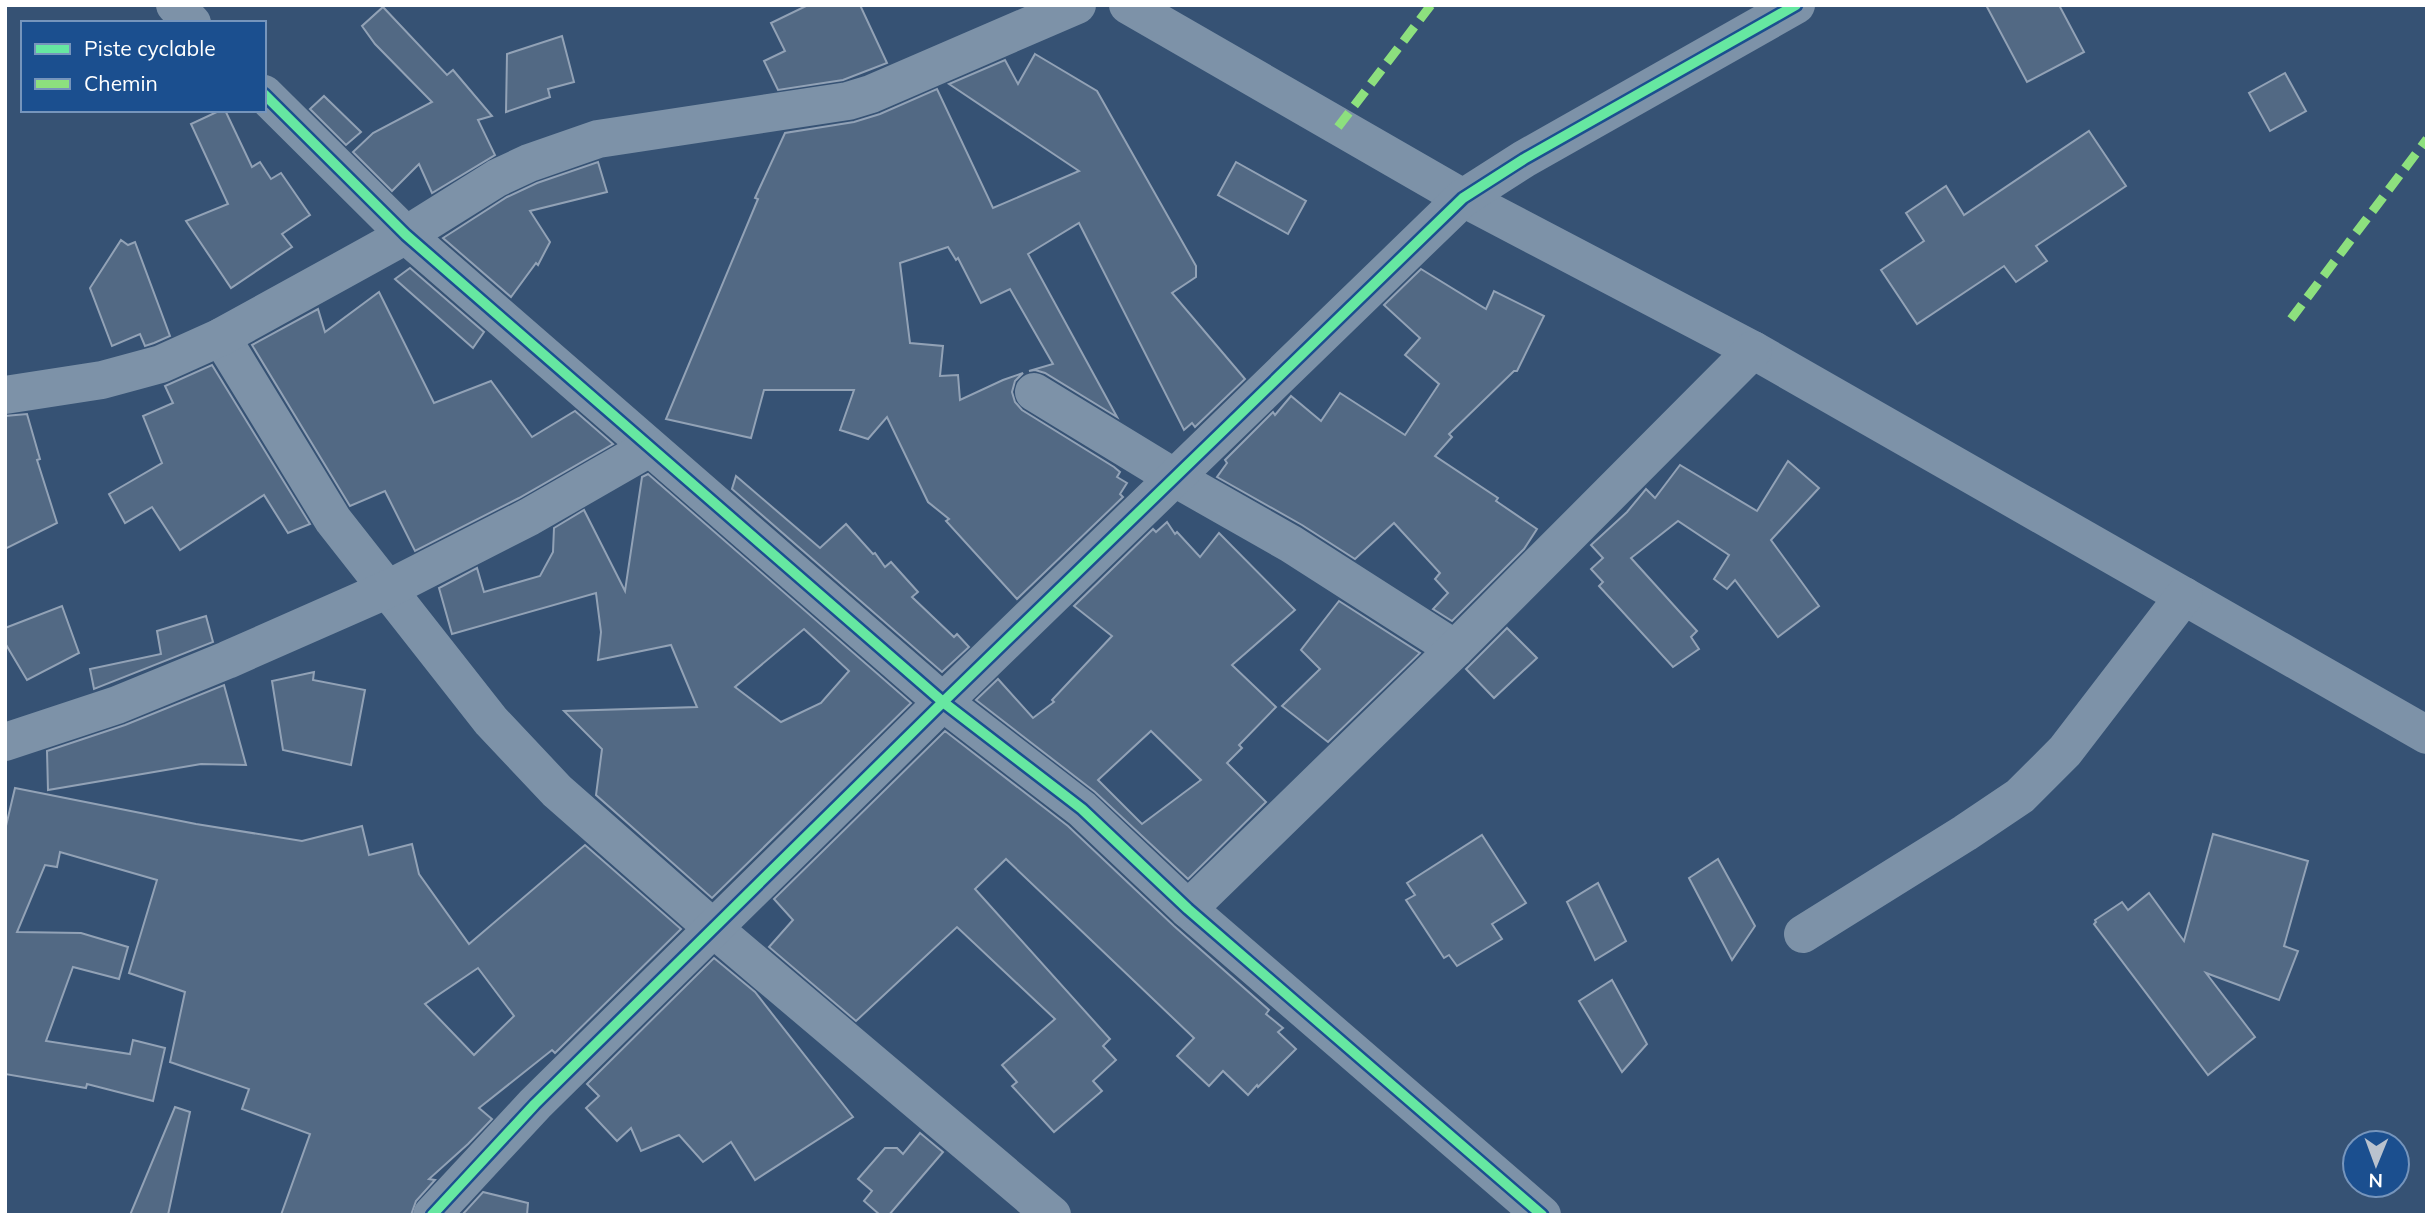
<svg xmlns="http://www.w3.org/2000/svg" width="2432" height="1220" viewBox="0 0 2432 1220" font-family="Mulish,sans-serif">
  <style>
    .building { fill: #526984; stroke: #92a2b6; stroke-width: 2; fill-rule: evenodd }
    .lines { fill: none; stroke-linecap: round; stroke-linejoin: round }
    .street { stroke: #7d92a8; stroke-width: 38 }
    .quiet { stroke: #8de07e; stroke-width: 9; stroke-dasharray: 18 9; stroke-linecap: butt }
    .cycleway-casing { stroke: #1b4f8f; stroke-width: 15 }
    .cycleway { stroke: #66e7a1; stroke-width: 10 }
  </style>
  <rect width="100%" height="100%" fill="#365274"/>
  <g class="building">
    <polygon points="808,5 860,5 887,63 843,80 778,90 764,61 785,51 771,23"/>
    <polygon points="1986,5 2059,5 2084,52 2027,82"/>
    <polygon points="383,7 447,75 453,70 492,116 478,120 495,155 432,193 419,164 392,191 353,152 373,133 432,102 375,44 362,26"/>
    <polygon points="562,36 574,82 548,89 550,97 506,112 507,54"/>
    <polygon points="1035,54 1097,91 1196,266 1196,277 1172,293 1245,379 1195,427 1192,423 1184,430 1079,223 1028,254 1117,417 1045,373 1035,370 1029,371 1053,364 1010,289 981,303 958,258 956,260 948,247 900,263 910,343 943,346 940,376 958,375 960,400 1003,380 1023,373 1015,381 1012,392 1015,402 1022,410 1114,467 1120,472 1117,477 1127,483 1120,494 1123,497 1017,599 946,521 949,519 928,502 887,417 868,439 840,430 854,390 764,390 751,438 666,419 758,199 755,198 785,133 854,122 880,114 937,89 993,208 1079,171 949,84 1005,60 1018,84"/>
    <polygon points="2285,73 2306,111 2270,131 2249,93"/>
    <polygon points="324,96 361,132 346,145 310,109"/>
    <polygon points="221,110 225,110 252,167 260,162 271,179 281,173 310,215 282,234 292,247 231,288 186,221 228,204 191,124"/>
    <polygon points="2089,131 2126,186 2036,246 2047,261 2016,282 2004,266 1917,324 1881,270 1924,241 1906,213 1946,186 1964,215"/>
    <polygon points="598,162 607,192 530,211 550,242 538,265 536,263 511,297 443,238 507,197 537,183"/>
    <polygon points="1236,162 1306,201 1288,234 1218,195"/>
    <polygon points="121,240 128,245 135,242 170,336 154,343 145,346 140,334 112,346 90,288"/>
    <polygon points="410,268 484,332 473,348 395,279"/>
    <polygon points="1421,269 1486,309 1494,291 1544,316 1517,371 1514,371 1449,434 1452,437 1435,456 1498,498 1496,501 1537,529 1524,549 1452,621 1433,609 1448,593 1435,579 1440,573 1394,523 1355,559 1302,525 1217,477 1227,463 1225,460 1273,412 1275,415 1291,396 1321,421 1340,393 1405,435 1439,384 1405,355 1420,338 1384,305"/>
    <polygon points="379,292 434,403 491,381 532,437 575,411 613,444 519,498 415,551 385,491 350,506 252,345 318,309 325,332"/>
    <polygon points="212,365 310,524 288,533 264,495 180,550 152,507 125,523 109,494 162,463 143,416 173,403 165,386"/>
    <polygon points="27,414 40,459 37,460 57,523 5,549 5,416"/>
    <polygon points="1788,461 1819,488 1771,540 1819,606 1778,637 1735,580 1727,589 1714,579 1729,555 1678,521 1631,558 1697,631 1691,637 1699,649 1673,667 1599,586 1603,582 1591,569 1603,558 1591,545 1627,512 1646,489 1655,498 1680,465 1757,511"/>
    <path d="M648 474 911 703 712 898 596 795 602 749 564 711 697 707 671 645 598 660 601 632 596 593 452 634 439 588 477 568 484 592 540 576 553 552 554 528 584 510 625 591 642 477ZM804 629 849 671 821 703 781 722 735 687Z"/>
    <polygon points="736,476 820,548 846,524 873,554 875,553 885,567 891,562 918,592 912,597 954,637 957,634 969,647 942,672 732,489"/>
    <path d="M1167 522 1175 534 1177 532 1200 557 1219 533 1295 610 1232 665 1276 707 1239 745 1242 748 1227 763 1266 802 1188 879 1095 792 976 700 998 679 1033 718 1054 702 1052 700 1112 636 1074 606 1153 529 1156 532ZM1151 731 1201 780 1142 824 1098 780Z"/>
    <polygon points="1339,601 1420,653 1328,742 1282,706 1320,669 1301,650"/>
    <polygon points="62,606 79,653 27,680 5,643 5,628"/>
    <polygon points="206,616 213,642 94,689 90,669 161,654 157,631"/>
    <polygon points="1507,628 1537,658 1494,698 1466,669"/>
    <polygon points="314,672 313,680 365,690 351,765 283,750 272,681"/>
    <polygon points="224,685 246,765 201,764 48,790 47,751 125,725"/>
    <polygon points="945,731 1068,826 1174,926 1269,1010 1266,1014 1283,1028 1278,1032 1296,1049 1258,1087 1257,1085 1248,1095 1223,1071 1209,1086 1177,1056 1194,1038 1006,859 975,889 1110,1039 1103,1046 1116,1060 1093,1081 1102,1091 1054,1132 1012,1086 1017,1082 1002,1065 1055,1019 957,927 856,1021 769,947 793,920 774,899"/>
    <path d="M15 788 196 824 302 841 362 826 369 855 412 844 419 874 469 944 585 845 681 929 555 1053 552 1050 479 1108 492 1119 468 1144 429 1179 435 1180 416 1201 411 1215H281L310 1134 242 1109 249 1089 170 1062 185 992 129 973 157 880 60 852 57 867 45 865 17 932 81 933 128 947 119 979 73 967 46 1041 130 1054 133 1040 165 1048 153 1101 87 1084 86 1088 5 1074V830ZM478 968 514 1016 474 1055 425 1004Z"/>
    <polygon points="2213,834 2308,861 2284,946 2298,951 2279,1000 2206,973 2255,1037 2208,1075 2094,924 2096,922 2095,920 2122,902 2128,910 2149,893 2184,941"/>
    <polygon points="1482,835 1526,903 1492,924 1502,939 1457,966 1449,955 1444,958 1406,900 1415,895 1407,883"/>
    <polygon points="1718,859 1755,926 1732,960 1689,878"/>
    <polygon points="1598,883 1626,941 1595,960 1567,902"/>
    <polygon points="714,958 755,992 853,1117 755,1180 731,1142 703,1162 679,1135 641,1151 631,1128 617,1141 586,1108 599,1096 587,1084"/>
    <polygon points="1612,980 1647,1044 1622,1072 1579,1001"/>
    <polygon points="175,1107 190,1112 168,1215 130,1215"/>
    <polygon points="920,1133 943,1152 889,1215 880,1215 864,1201 872,1191 858,1179 885,1148 897,1148 903,1154"/>
    <polygon points="483,1192 528,1203 527,1215 462,1215"/>
  </g>
  <g class="lines">
    <g class="street">
      <polyline points="175,5 192,23"/>
      <polyline points="1128,5 1463,198 1753,350 2427,735"/>
      <polyline points="264,94 406,235 943,702 1082,809 1188,909 1542,1215"/>
      <polyline points="221,337 333,520 491,721 557,791 714,929 1052,1215"/>
      <polyline points="1034,392 1175,478 1291,544 1455,649"/>
      <polyline points="5,395 102,380 161,364 221,337 406,235 497,178 529,163 598,139 848,101 871,94 1077,5"/>
      <polyline points="5,742 117,705 227,660 388,589 529,517 649,448"/>
      <polyline points="1188,909 1455,649 1753,350"/>
      <polyline points="1803,934 1965,833 2020,796 2065,751 2184,596"/>
      <polyline points="432,1215 535,1104 943,702 1463,198 1524,159 1796,5"/>
    </g>
    <g class="quiet">
      <polyline points="1338,127 1431,5"/>
      <polyline points="2291,319 2427,139"/>
    </g>
    <g class="cycleway-casing">
      <g id="cycleway">
        <polyline points="264,94 406,235 943,702 1082,809 1188,909 1542,1215"/>
        <polyline points="432,1215 535,1104 943,702 1463,198 1524,159 1796,5"/>
      </g>
    </g>
    <use href="#cycleway" class="cycleway"/>
  </g>
  <rect width="2432" height="1220" fill="none" stroke="#ffffff" stroke-width="14"/>
  <rect x="21" y="21" width="245" height="91" fill="#1b4f8f" stroke="#7695bc" stroke-width="2"/>
  <rect x="35" y="44" width="35" height="10" fill="#66e7a1" stroke="#7695bc" stroke-width="2"/>
  <text x="84" y="56" font-size="21" fill="#ffffff">Piste cyclable</text>
  <rect x="35" y="79" width="35" height="10" fill="#8de07e" stroke="#7695bc" stroke-width="2"/>
  <text x="84" y="91" font-size="21" fill="#ffffff">Chemin</text>
  <g transform="translate(2376 1164) rotate(181)"><circle r="33" fill="#1b4f8f" stroke="#7695bc" stroke-width="2"/>
  <path d="M0-5L12 26L0 18L-12 26Z" fill="#b9c2ce"/>
  <text y="-10" font-size="19" font-weight="bold" text-anchor="middle" fill="#ffffff">N</text>
  </g>
</svg>
